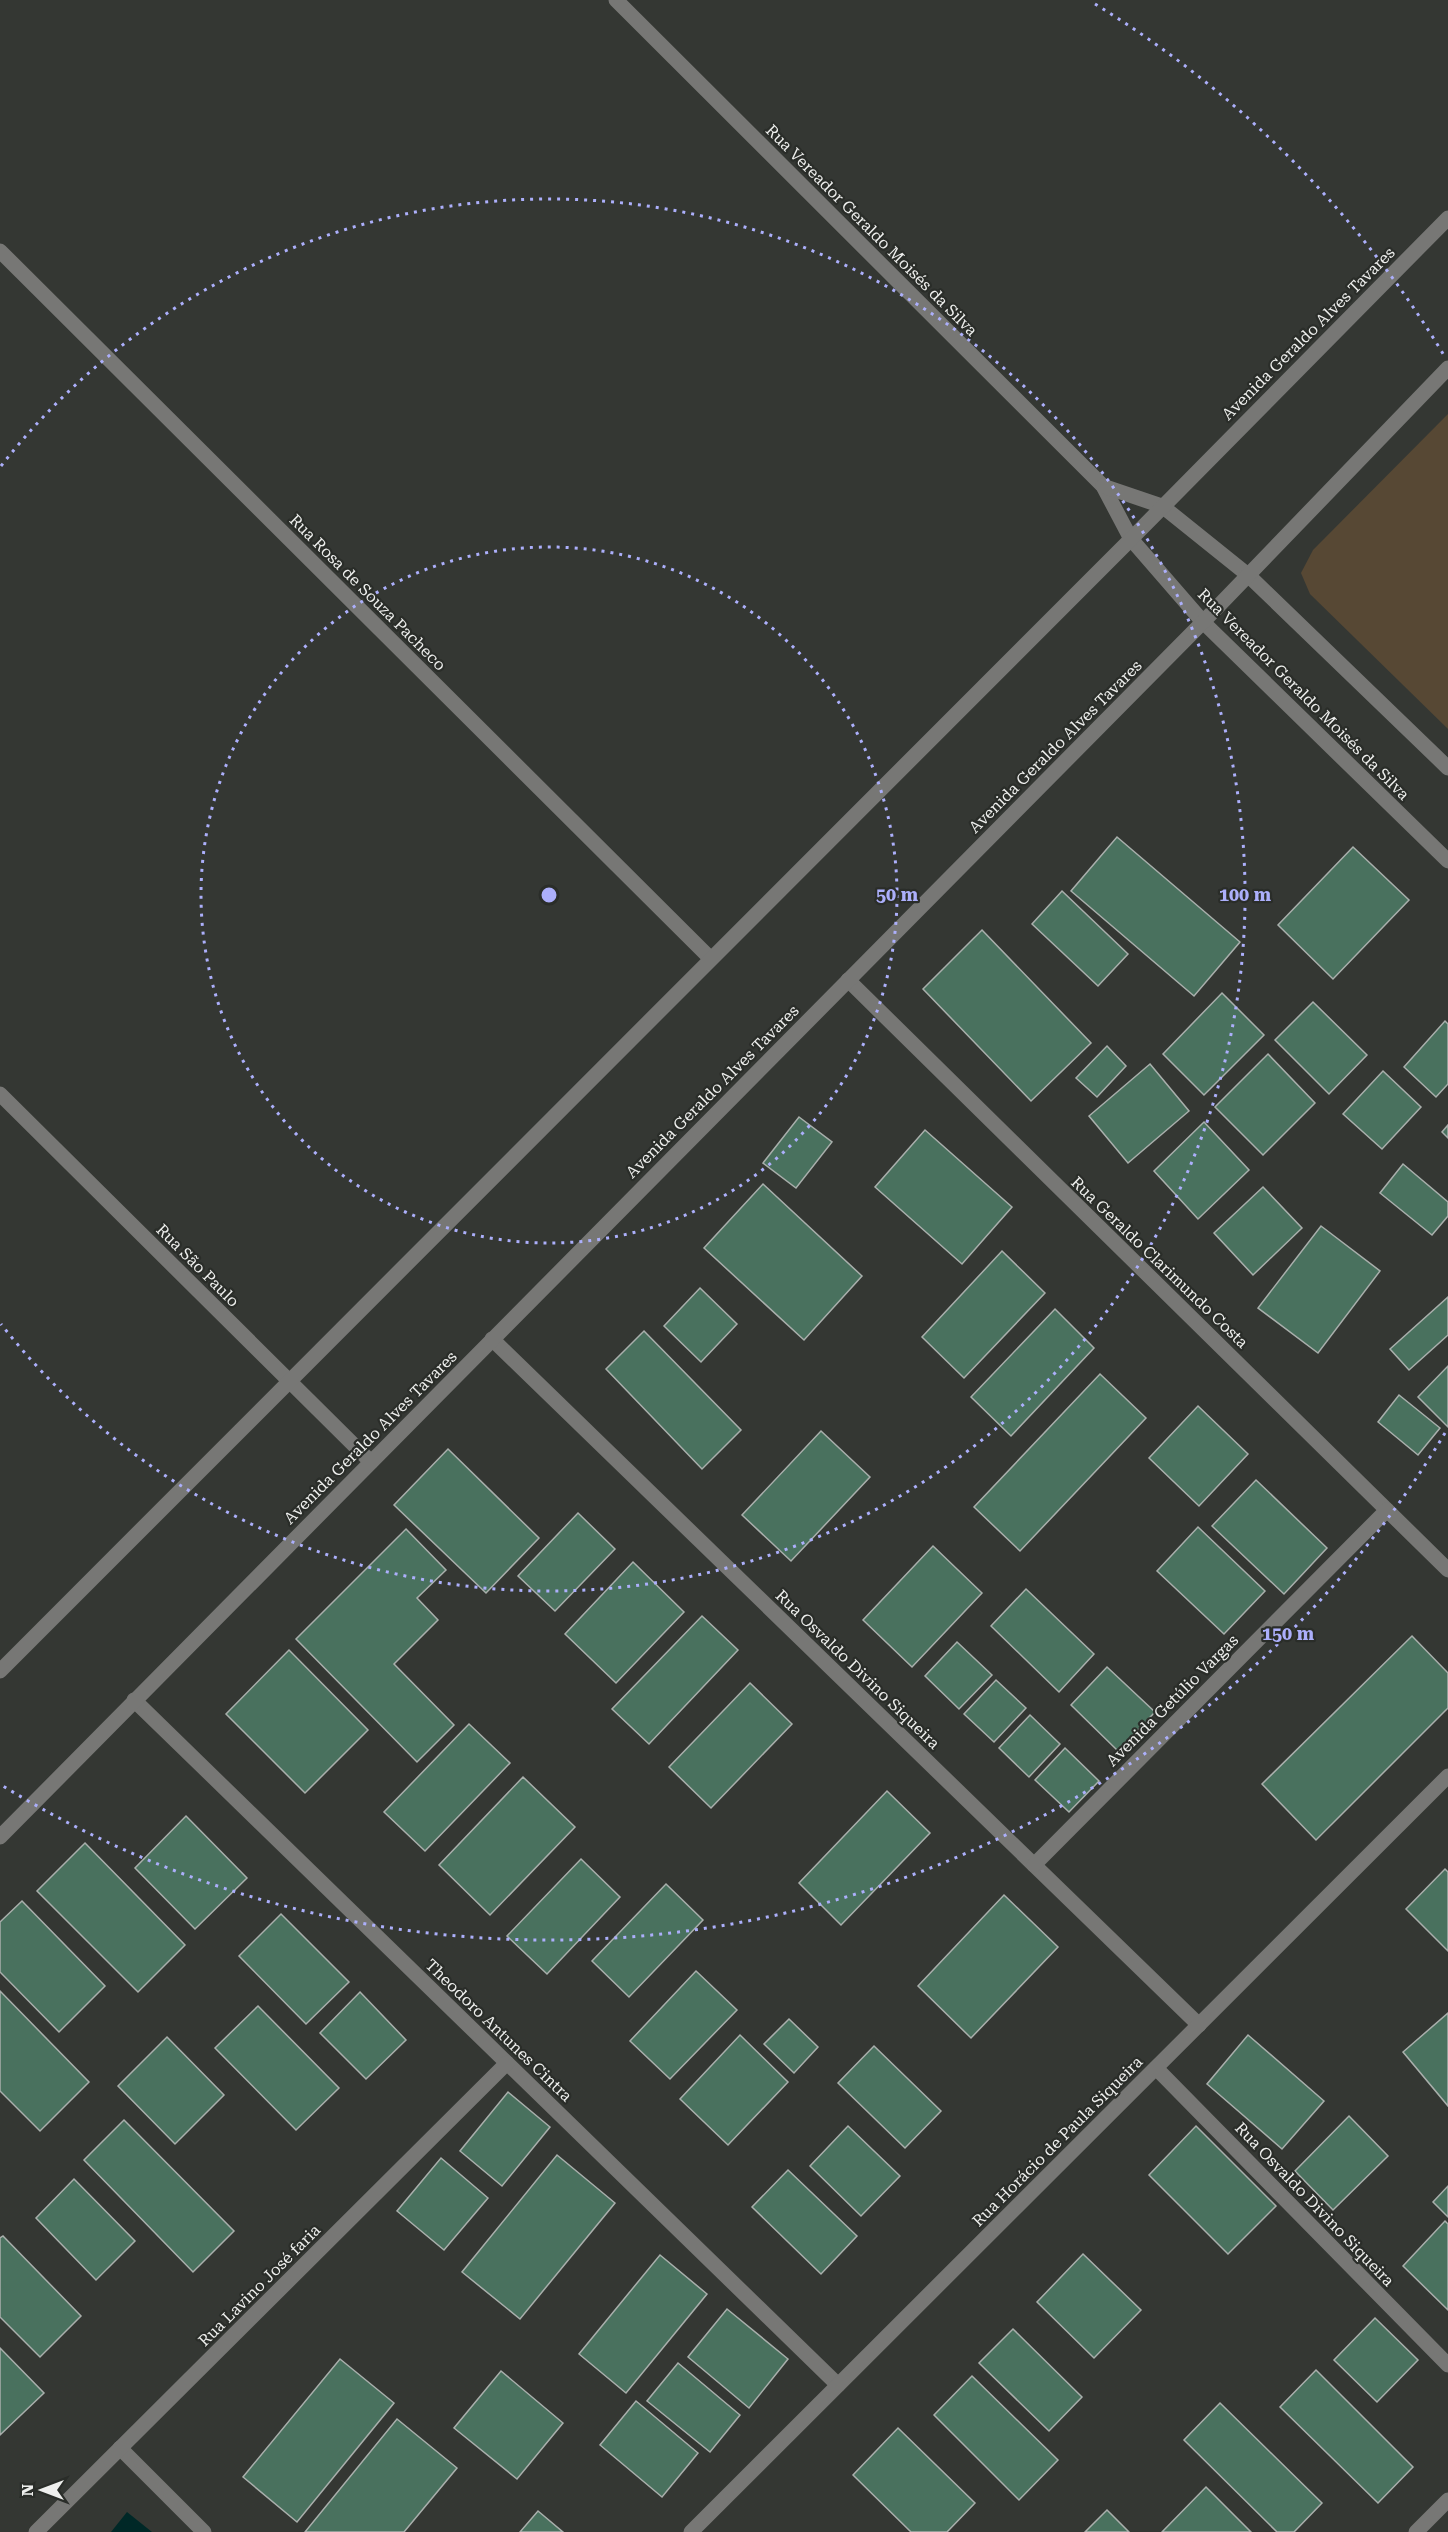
<svg xmlns="http://www.w3.org/2000/svg" width="1448" height="2532" viewBox="0 0 1448 2532" font-family="'Roboto Serif',serif">
  <style>
    .green { fill: #574834 }
    .water { fill: #002827 }
    .building { fill: #49715e; stroke: #a9afac; stroke-width: 1.5 }
    .lines { fill: none; stroke-linecap: round; stroke-linejoin: round }
    .minor { stroke: #777775; stroke-width: 15 }
    .ring { fill: none; stroke: #acaffb; stroke-width: 3; stroke-dasharray: 3 6 }
    .labels { text-anchor: middle; stroke-width: 4.5; stroke-linejoin: round; paint-order: stroke }
    .street-label { font-size: 16px; fill: #eeefed; stroke: #2a2d29 }
    .centre { fill: #acaffb; stroke: #2a2d29; stroke-width: 3 }
    .ring-label { font-size: 18px; text-anchor: middle; font-weight: bold; fill: #acaffb; stroke: #2a2d29; stroke-width: 4.5; stroke-linejoin: round; paint-order: stroke }
  </style>
  <rect width="100%" height="100%" fill="#343733"/>
  <polygon class="green" points="1448,414 1448,729 1310,594 1301,573 1313,550"/>
  <polygon class="water" points="127,2512 152,2532 111,2532"/>
  <g class="building">
    <polygon points="1117,837 1240,942 1194,996 1071,891"/>
    <polygon points="1353,847 1409,900 1333,979 1278,925"/>
    <polygon points="1062,891 1128,954 1098,986 1032,924"/>
    <polygon points="982,930 1091,1043 1031,1101 923,989"/>
    <polygon points="1222,993 1264,1035 1204,1095 1163,1054"/>
    <polygon points="1313,1002 1367,1055 1329,1094 1275,1040"/>
    <polygon points="1445,1021 1448,1024 1448,1084 1436,1097 1404,1067"/>
    <polygon points="1107,1046 1126,1066 1097,1097 1076,1078"/>
    <polygon points="1268,1054 1315,1103 1263,1155 1215,1107"/>
    <polygon points="1150,1064 1189,1111 1128,1163 1089,1116"/>
    <polygon points="1383,1071 1421,1107 1382,1149 1343,1114"/>
    <polygon points="799,1117 832,1142 796,1188 763,1163"/>
    <polygon points="1204,1122 1249,1170 1198,1219 1154,1171"/>
    <polygon points="1448,1125 1448,1138 1442,1132"/>
    <polygon points="925,1130 1012,1207 962,1264 875,1187"/>
    <polygon points="1403,1164 1448,1202 1448,1216 1432,1235 1380,1193"/>
    <polygon points="763,1184 862,1276 804,1340 704,1248"/>
    <polygon points="1263,1187 1302,1228 1253,1275 1214,1233"/>
    <polygon points="1321,1226 1380,1271 1318,1353 1258,1308"/>
    <polygon points="1002,1251 1045,1293 964,1378 922,1337"/>
    <polygon points="700,1288 737,1324 701,1362 664,1326"/>
    <polygon points="1448,1297 1448,1335 1409,1370 1390,1349"/>
    <polygon points="1055,1309 1094,1348 1011,1436 971,1397"/>
    <polygon points="644,1331 741,1430 702,1469 606,1369"/>
    <polygon points="1448,1366 1448,1427 1418,1397"/>
    <polygon points="1100,1374 1146,1418 1020,1551 974,1507"/>
    <polygon points="1399,1395 1440,1428 1418,1455 1378,1422"/>
    <polygon points="1198,1406 1248,1454 1199,1506 1149,1458"/>
    <polygon points="821,1431 870,1477 791,1561 742,1515"/>
    <polygon points="448,1449 539,1538 486,1593 394,1505"/>
    <polygon points="1256,1480 1327,1548 1284,1594 1212,1526"/>
    <polygon points="578,1513 615,1549 555,1611 518,1576"/>
    <polygon points="1198,1527 1265,1591 1224,1634 1157,1571"/>
    <polygon points="406,1529 446,1570 417,1598 438,1620 394,1664 454,1725 417,1762 296,1639"/>
    <polygon points="933,1546 982,1593 912,1667 863,1620"/>
    <polygon points="633,1562 684,1612 616,1683 565,1634"/>
    <polygon points="1026,1589 1094,1654 1059,1692 991,1626"/>
    <polygon points="702,1616 738,1650 649,1744 612,1709"/>
    <polygon points="1412,1636 1448,1673 1448,1708 1316,1840 1262,1784"/>
    <polygon points="957,1642 992,1675 959,1709 925,1676"/>
    <polygon points="289,1650 368,1730 305,1793 226,1714"/>
    <polygon points="1107,1667 1155,1712 1118,1751 1071,1705"/>
    <polygon points="996,1680 1026,1708 994,1742 964,1714"/>
    <polygon points="750,1683 792,1724 711,1808 669,1767"/>
    <polygon points="1030,1715 1060,1744 1029,1777 999,1748"/>
    <polygon points="469,1724 510,1763 425,1851 384,1812"/>
    <polygon points="1065,1748 1099,1781 1069,1812 1035,1780"/>
    <polygon points="523,1777 575,1827 490,1915 439,1865"/>
    <polygon points="887,1791 930,1833 841,1925 799,1883"/>
    <polygon points="186,1816 247,1878 195,1929 135,1868"/>
    <polygon points="85,1843 185,1945 138,1992 37,1891"/>
    <polygon points="581,1859 620,1897 547,1974 507,1936"/>
    <polygon points="1445,1869 1448,1872 1448,1951 1406,1909"/>
    <polygon points="666,1884 703,1920 629,1997 592,1961"/>
    <polygon points="1004,1895 1058,1947 971,2038 918,1986"/>
    <polygon points="22,1901 105,1986 59,2032 0,1972 0,1922"/>
    <polygon points="281,1914 349,1982 306,2024 239,1956"/>
    <polygon points="696,1971 737,2010 670,2079 630,2041"/>
    <polygon points="0,1991 89,2082 40,2131 0,2091"/>
    <polygon points="360,1992 406,2040 366,2079 320,2033"/>
    <polygon points="258,2006 339,2088 296,2130 215,2048"/>
    <polygon points="1448,2013 1448,2106 1403,2052"/>
    <polygon points="789,2019 818,2047 794,2073 764,2044"/>
    <polygon points="740,2035 788,2082 728,2145 680,2099"/>
    <polygon points="1248,2035 1324,2101 1282,2149 1207,2084"/>
    <polygon points="167,2037 224,2095 175,2144 118,2086"/>
    <polygon points="874,2046 941,2111 905,2148 838,2083"/>
    <polygon points="508,2092 550,2127 502,2186 460,2151"/>
    <polygon points="1349,2116 1388,2156 1333,2210 1295,2171"/>
    <polygon points="124,2120 234,2231 193,2272 84,2160"/>
    <polygon points="848,2126 900,2176 861,2216 810,2166"/>
    <polygon points="1196,2126 1276,2206 1228,2254 1149,2175"/>
    <polygon points="557,2155 615,2203 520,2319 462,2272"/>
    <polygon points="441,2158 488,2198 444,2250 397,2211"/>
    <polygon points="788,2170 857,2236 821,2274 752,2207"/>
    <polygon points="74,2179 135,2241 96,2280 36,2218"/>
    <polygon points="1448,2186 1448,2217 1433,2202"/>
    <polygon points="1445,2221 1448,2224 1448,2310 1403,2266"/>
    <polygon points="3,2236 81,2316 40,2357 0,2317 0,2238"/>
    <polygon points="1083,2254 1141,2310 1094,2358 1037,2302"/>
    <polygon points="660,2255 707,2294 626,2393 579,2354"/>
    <polygon points="727,2309 788,2359 749,2408 688,2357"/>
    <polygon points="1375,2318 1418,2360 1377,2402 1334,2360"/>
    <polygon points="1013,2329 1082,2397 1049,2431 979,2363"/>
    <polygon points="0,2348 44,2393 0,2435"/>
    <polygon points="340,2359 394,2403 297,2522 243,2477"/>
    <polygon points="678,2363 740,2415 710,2452 647,2401"/>
    <polygon points="1316,2370 1413,2467 1378,2503 1280,2407"/>
    <polygon points="501,2371 563,2423 517,2479 454,2428"/>
    <polygon points="972,2376 1058,2460 1019,2500 934,2415"/>
    <polygon points="636,2401 698,2453 662,2497 600,2445"/>
    <polygon points="1220,2403 1322,2503 1294,2532 1277,2532 1184,2440"/>
    <polygon points="397,2419 457,2468 404,2532 305,2532"/>
    <polygon points="898,2428 975,2503 947,2532 911,2532 853,2475"/>
    <polygon points="1206,2487 1251,2532 1162,2532"/>
    <polygon points="1107,2510 1129,2532 1085,2532"/>
    <polygon points="538,2511 563,2532 520,2532"/>
  </g>
  <g class="lines">
    <g class="minor">
      <polyline points="616,0 1103,486 1131,539 1203,622 1448,861"/>
      <polyline points="0,251 710,958"/>
      <polyline points="1103,486 1162,506 1248,575 1448,768"/>
      <polyline points="848,980 1448,1570"/>
      <polyline points="0,1094 371,1462"/>
      <polyline points="492,1339 1199,2025"/>
      <polyline points="0,1671 1131,539 1448,218"/>
      <polyline points="134,1700 838,2385"/>
      <polyline points="0,1837 1203,622 1448,368"/>
      <polyline points="1034,1865 1387,1510"/>
      <polyline points="1156,2068 1448,2365"/>
      <polyline points="120,2448 204,2532"/>
      <polyline points="36,2532 507,2063"/>
      <polyline points="691,2532 1448,1776"/>
      <polyline points="1416,2532 1448,2500"/>
    </g>
  </g>
  <g class="ring">
    <circle cx="549" cy="895" r="348"/>
    <path d="M1 466A696 696 0 1 1 1 1324"/>
    <path d="M1445 1433A1045 1045 0 0 1 3 1786M1095 4A1045 1045 0 0 1 1445 357"/>
  </g>
  <g class="labels">
    <g class="street-label">
      <text transform="translate(872 230) rotate(45)" y="6">Rua Vereador Geraldo Moisés da Silva</text>
      <text transform="translate(1308 333) rotate(-45)" y="6">Avenida Geraldo Alves Tavares</text>
      <text transform="translate(368 592) rotate(45)" y="6">Rua Rosa de Souza Pacheco</text>
      <text transform="translate(1304 694) rotate(45)" y="6">Rua Vereador Geraldo Moisés da Silva</text>
      <text transform="translate(1055 746) rotate(-45)" y="6">Avenida Geraldo Alves Tavares</text>
      <text transform="translate(712 1091) rotate(-45)" y="6">Avenida Geraldo Alves Tavares</text>
      <text transform="translate(1160 1262) rotate(44)" y="6">Rua Geraldo Clarimundo Costa</text>
      <text transform="translate(198 1265) rotate(45)" y="6">Rua São Paulo</text>
      <text transform="translate(370 1437) rotate(-45)" y="6">Avenida Geraldo Alves Tavares</text>
      <text transform="translate(858 1669) rotate(44)" y="6">Rua Osvaldo Divino Siqueira</text>
      <text transform="translate(1172 1700) rotate(-45)" y="6">Avenida Getúlio Vargas</text>
      <text transform="translate(499 2030) rotate(44)" y="6">Theodoro Antunes Cintra</text>
      <text transform="translate(1057 2141) rotate(-45)" y="6">Rua Horácio de Paula Siqueira</text>
      <text transform="translate(1315 2204) rotate(46)" y="6">Rua Osvaldo Divino Siqueira</text>
      <text transform="translate(259 2285) rotate(-45)" y="6">Rua Lavino José faria</text>
    </g>
  </g>
  <circle cx="549" cy="895" r="9" class="centre"/>
  <g class="ring-label">
    <text x="897" y="901">50 m</text>
    <text x="1245" y="901">100 m</text>
    <text x="1288" y="1640">150 m</text>
  </g>
  <g transform="translate(42 2490) rotate(270)" stroke="#2a2d29" stroke-width="4.5" paint-order="stroke">
  <path d="M0-4.5L10 22L0 15L-10 22Z" fill="#eeefed"/>
  <text y="-9" font-size="16" font-weight="bold" text-anchor="middle" fill="#eeefed">N</text>
  </g>
</svg>
